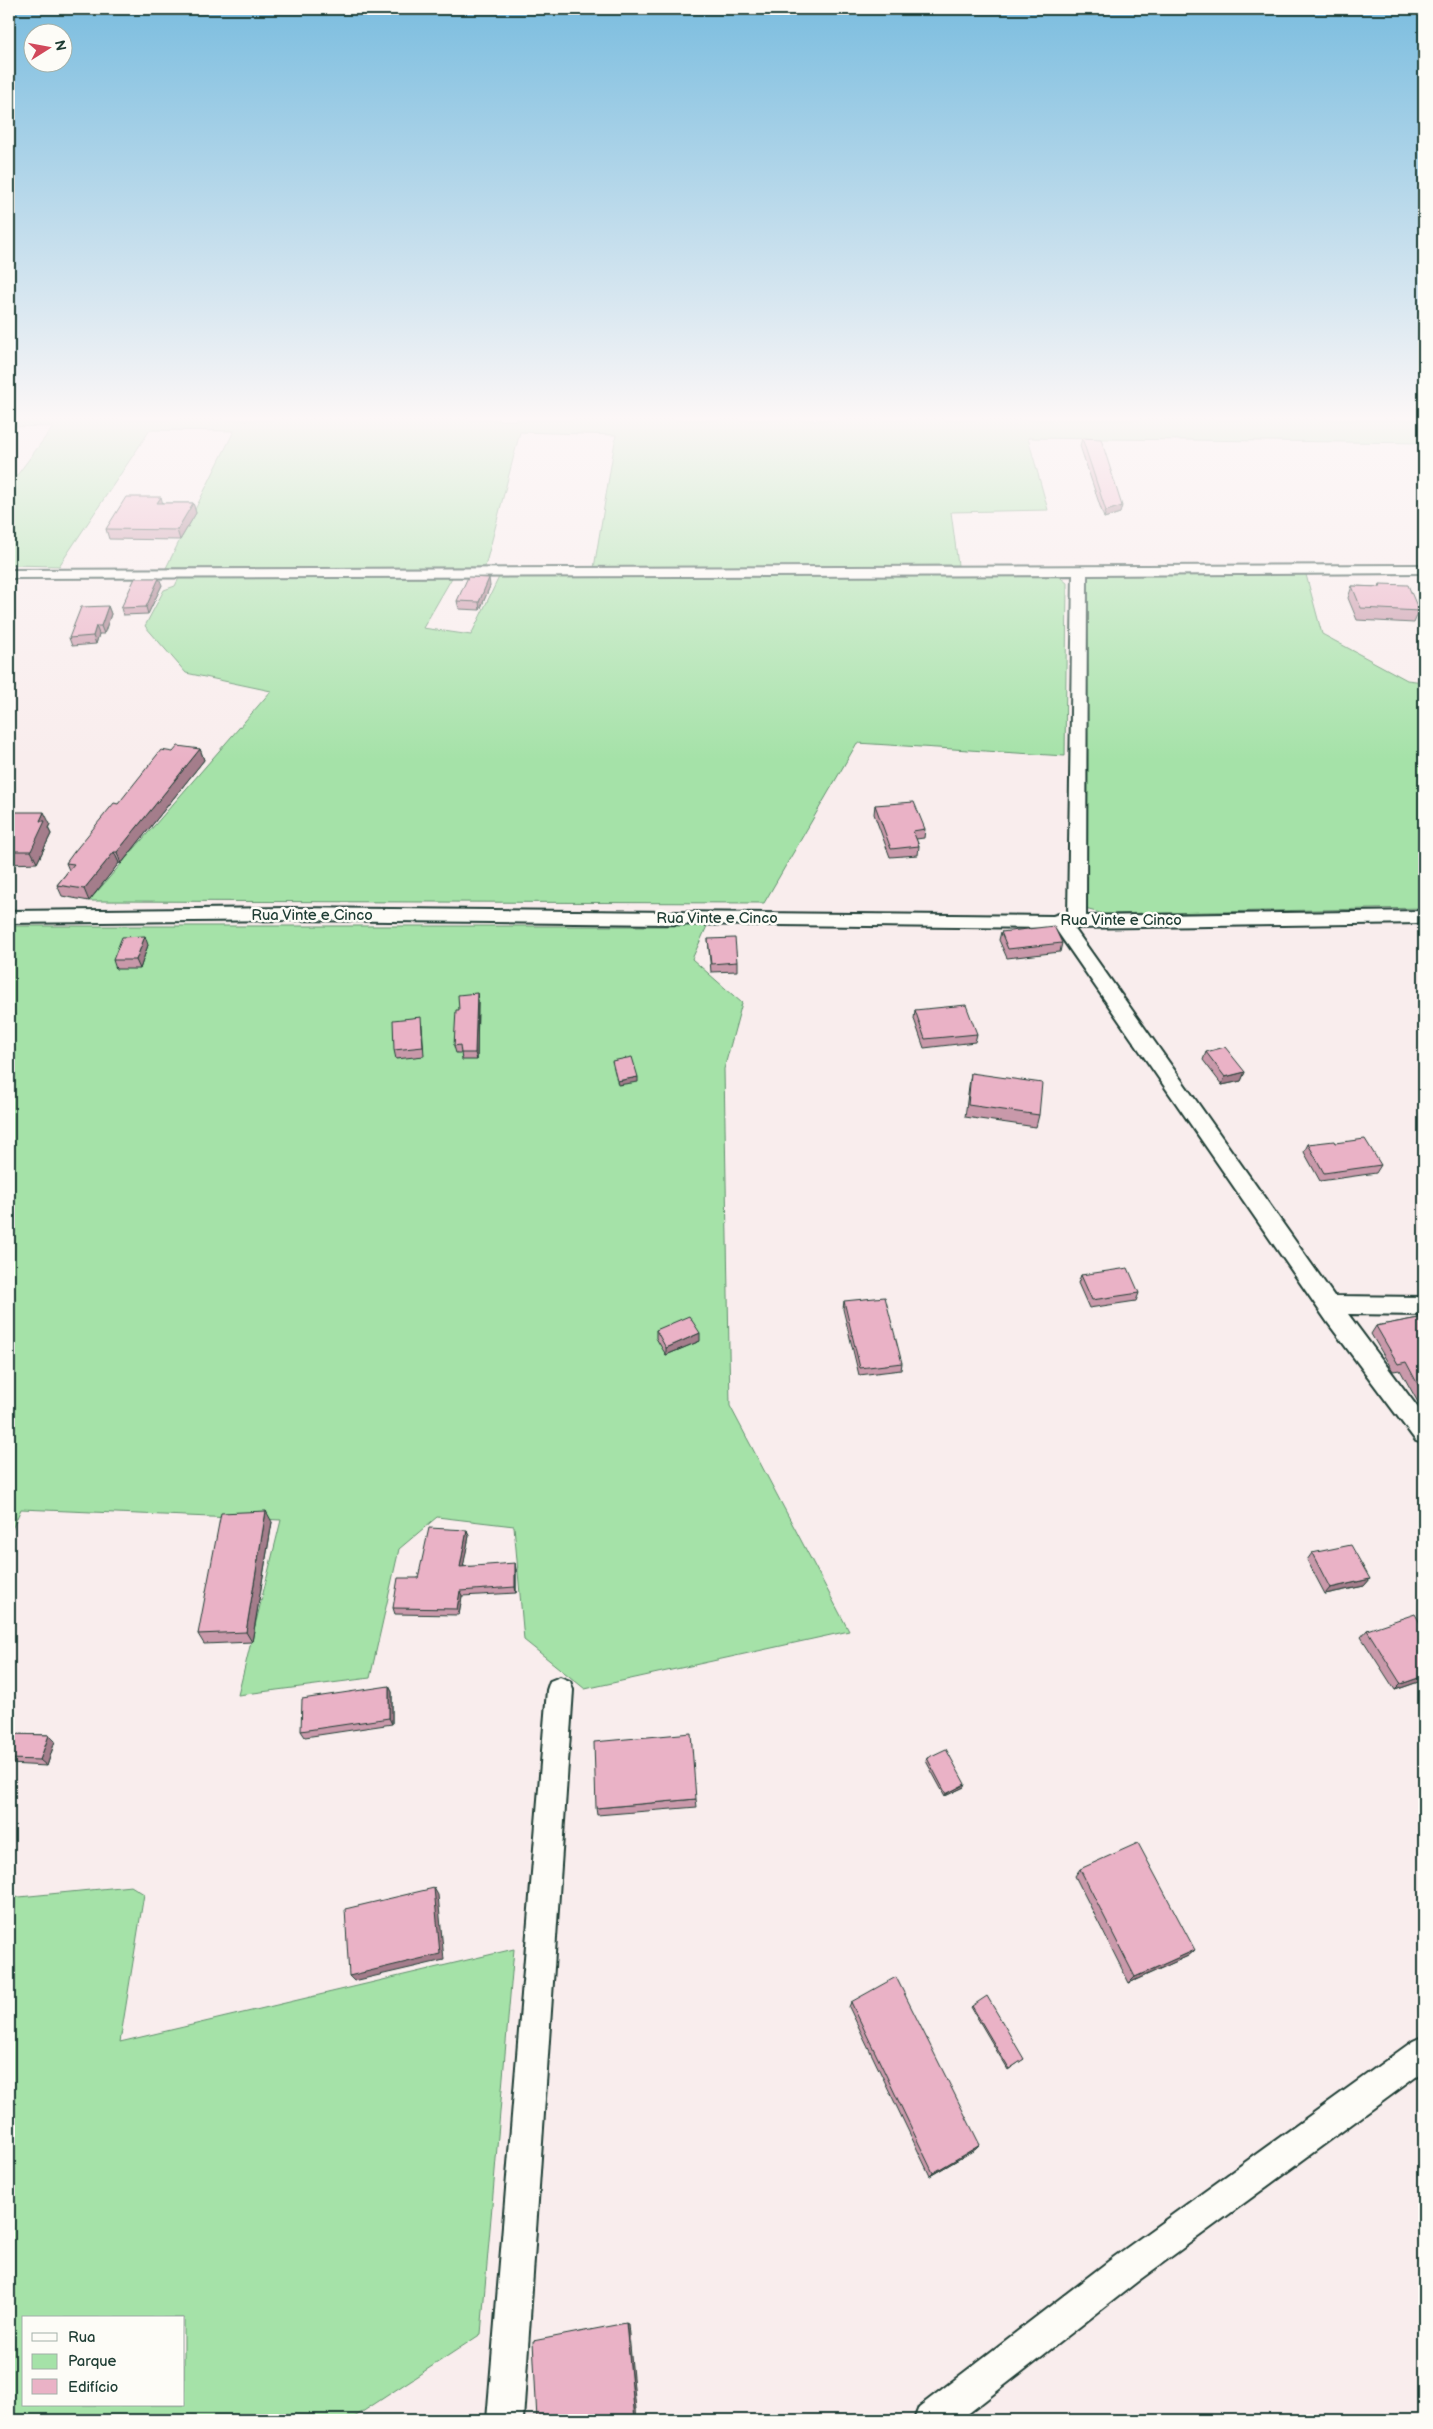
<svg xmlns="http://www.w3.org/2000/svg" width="1433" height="2429" viewBox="0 0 1433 2429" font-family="'Balsamiq Sans',sans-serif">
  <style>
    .green { fill: #a5e2a8; stroke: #62906e; fill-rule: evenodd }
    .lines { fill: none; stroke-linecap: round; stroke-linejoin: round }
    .street-casing { stroke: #1f3d34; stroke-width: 4 }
    .street { fill: #fdfcf7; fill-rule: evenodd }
    .wall { fill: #c999aa; stroke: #1f3d34 }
    .shaded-wall { fill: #a47d8b; stroke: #1f3d34 }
    .building { fill: #eab2c6; stroke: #1f3d34 }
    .labels { text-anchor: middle; stroke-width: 5; stroke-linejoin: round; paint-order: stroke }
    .street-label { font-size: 15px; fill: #1f3d34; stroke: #fdfcf7 }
  </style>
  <rect width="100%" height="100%" fill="#f9eded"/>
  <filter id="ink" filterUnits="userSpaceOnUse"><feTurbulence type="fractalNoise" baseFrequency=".02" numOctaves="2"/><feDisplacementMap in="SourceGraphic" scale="10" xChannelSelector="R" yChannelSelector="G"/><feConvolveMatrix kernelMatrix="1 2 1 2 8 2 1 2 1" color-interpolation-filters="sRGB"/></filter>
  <g filter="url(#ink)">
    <g class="green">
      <polygon points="9,420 1424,420 1424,443 1028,438 1048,510 951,512 958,565 594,568 616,435 520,432 485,567 166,568 234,431 150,430 59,566 9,565 9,486 53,427 9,426"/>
      <polygon points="1305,571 1322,634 1407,680 1424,682 1424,908 1104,914 1085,909 1082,574"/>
      <polygon points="1056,574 1067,583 1065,756 857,743 764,903 89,901 271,691 186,673 145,626 164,590 175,586 180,576 453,576 423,628 471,635 500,575"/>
      <polygon points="9,926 707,926 692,959 742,1003 724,1069 730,1406 849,1631 585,1689 524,1640 514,1526 437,1517 399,1549 370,1678 238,1695 281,1520 21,1509 9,1536"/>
      <path d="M131 1886 144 1894 120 2042 514 1949 481 2334 350 2420H9V1898ZM24 2318H184V2405H24Z"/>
    </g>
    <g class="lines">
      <g class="street-casing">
        <g id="street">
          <polygon points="1424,565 1424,573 1087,575 1086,916 1424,911 1424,923 1074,928 1334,1296 1424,1297 1424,1315 1348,1314 1424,1416 1424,1444 1416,1441 1328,1323 1055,928 291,920 9,923 9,911 291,908 1053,916 1059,914 1068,916 1073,575 9,578 9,570"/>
          <polygon points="560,1677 570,1681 573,1690 523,2420 487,2420 547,1690 550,1681"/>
          <polygon points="1424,2036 1424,2071 1138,2281 960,2420 914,2420 919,2407 1114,2257 1413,2041"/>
        </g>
      </g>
      <use href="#street" class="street"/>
    </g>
    <g class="wall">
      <polygon points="1082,438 1120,513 1104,518 1080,446"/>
      <polygon points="162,503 193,503 196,513 180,540 109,539 106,529"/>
      <polygon points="1380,584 1419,611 1414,623 1357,620 1348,598 1352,586 1379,587"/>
      <polygon points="162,585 148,614 123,615 121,608"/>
      <polygon points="490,586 480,610 459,609 457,601"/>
      <polygon points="108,606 111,614 104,634 99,634 96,644 72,646 69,638"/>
      <polygon points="200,749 204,760 121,864 119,863 89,901 62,896 57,885 69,870 66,863 118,804 173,752"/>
      <polygon points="875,805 925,829 924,838 916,839 919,846 918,855 890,857 874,814"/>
      <polygon points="9,812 50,824 48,828 51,834 37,863 9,864"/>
      <polygon points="1001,932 1062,943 1060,952 1007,958 999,940"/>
      <polygon points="708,939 737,962 737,971 711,972"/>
      <polygon points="148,945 140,969 116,969 113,960"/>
      <polygon points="478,1000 477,1060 462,1060 461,1053 456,1053 454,1046 459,1010"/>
      <polygon points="915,1010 977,1034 975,1042 924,1048 914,1019"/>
      <polygon points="422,1025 424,1056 396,1059 394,1050"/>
      <polygon points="1206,1052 1245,1072 1241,1081 1222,1085 1203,1060"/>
      <polygon points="971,1073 1039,1115 1036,1127 965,1117 969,1086"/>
      <polygon points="1335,1143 1381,1165 1376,1173 1320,1181 1304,1152 1308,1144"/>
      <polygon points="1081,1275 1139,1293 1136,1301 1089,1308 1078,1283"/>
      <polygon points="844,1301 902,1363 901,1370 859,1375 843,1309"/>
      <polygon points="1424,1317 1424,1413 1400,1370 1393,1371 1371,1334 1376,1326"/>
      <polygon points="656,1330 700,1341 666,1355 656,1338"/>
      <polygon points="272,1522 252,1642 204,1644 198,1634"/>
      <polygon points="467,1530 469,1536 463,1566 516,1569 516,1593 462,1596 459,1615 395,1614 393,1608 418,1578"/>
      <polygon points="1312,1553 1370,1579 1364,1586 1325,1594 1307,1560"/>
      <polygon points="1367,1630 1424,1630 1424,1680 1395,1690 1361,1637"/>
      <polygon points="389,1686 392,1692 392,1724 305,1737 301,1731"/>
      <polygon points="9,1734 49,1735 55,1741 47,1766 9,1764"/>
      <polygon points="927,1758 964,1787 945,1796 926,1761"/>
      <polygon points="696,1799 697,1807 597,1815 596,1808"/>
      <polygon points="1080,1869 1195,1950 1188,1956 1129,1983 1075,1876"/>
      <polygon points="851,2002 980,2145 976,2149 930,2176 849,2007"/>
      <polygon points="972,2006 1024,2059 1022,2060 1008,2070 971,2007"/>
    </g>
    <g class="shaded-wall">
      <polygon points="161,497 164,508 157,503"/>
      <polygon points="193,503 196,513 180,540 177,530"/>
      <polygon points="1122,506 1120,513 1104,518 1106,511"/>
      <polygon points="159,578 162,585 148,614 146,607"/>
      <polygon points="489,578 490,586 480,610 479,602"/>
      <polygon points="108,606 111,614 104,634 101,626"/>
      <polygon points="96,626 99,634 96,644 93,636"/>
      <polygon points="200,749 204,760 121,864 117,852"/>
      <polygon points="44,812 50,824 48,828 51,834 37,863 31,851 40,821"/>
      <polygon points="114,852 119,863 89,901 84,889"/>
      <polygon points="145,936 148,945 140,969 136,960"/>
      <polygon points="477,993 478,1000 477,1060 475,1053"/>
      <polygon points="1245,1072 1241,1081 1222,1085 1225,1077"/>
      <polygon points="638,1077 638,1082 618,1085 617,1081"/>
      <polygon points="700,1333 700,1341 666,1355 666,1348"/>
      <polygon points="266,1511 272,1522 252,1642 246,1632"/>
      <polygon points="467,1530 469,1536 462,1573 460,1567"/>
      <polygon points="515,1563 516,1569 516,1593 515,1587"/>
      <polygon points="1370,1579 1364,1586 1325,1594 1330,1588"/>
      <polygon points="460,1591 462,1596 459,1615 457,1609"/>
      <polygon points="1424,1676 1424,1680 1395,1690 1401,1684"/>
      <polygon points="389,1686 392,1692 392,1724 389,1718"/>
      <polygon points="49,1735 55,1741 47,1766 40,1760"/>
      <polygon points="965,1784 964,1787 945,1796 946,1794"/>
      <polygon points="434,1888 438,1895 444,1960 354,1981 349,1976"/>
      <polygon points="1195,1950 1188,1956 1129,1983 1135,1977"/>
      <polygon points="980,2145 976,2149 930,2176 933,2173"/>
      <polygon points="626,2323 628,2324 637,2420 635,2420"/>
    </g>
    <g class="building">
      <polygon points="1082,438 1101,439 1122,506 1106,511"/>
      <polygon points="126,497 161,497 157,503 193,503 177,530 106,529"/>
      <polygon points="468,577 489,578 479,602 457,601"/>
      <polygon points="135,578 159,578 146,607 121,608"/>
      <polygon points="1380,584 1408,585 1419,611 1361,608 1352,586 1381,587"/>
      <polygon points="108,606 101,626 96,626 93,636 69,638 81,607"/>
      <polygon points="178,746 200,749 117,852 114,852 84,889 57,885 74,864 66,863 74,852 114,803 118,804 161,750 173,752"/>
      <polygon points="914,802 925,829 913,831 919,846 891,849 875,805"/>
      <polygon points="9,812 44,812 40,821 45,821 31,851 9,851"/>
      <polygon points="1054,926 1062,943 1008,949 1001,932"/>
      <polygon points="145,936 136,960 113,960 122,937"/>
      <polygon points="735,938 737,962 711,964 708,939"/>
      <polygon points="477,993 475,1053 461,1053 460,1045 454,1046 456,1010 459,1010 458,995"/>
      <polygon points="966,1005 977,1034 925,1039 915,1010"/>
      <polygon points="421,1017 423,1047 394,1050 393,1020"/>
      <polygon points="1225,1047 1245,1072 1225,1077 1206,1052"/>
      <polygon points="632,1057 638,1077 617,1081 612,1061"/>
      <polygon points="971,1073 1042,1083 1039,1115 968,1105"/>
      <polygon points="1365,1139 1381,1165 1324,1173 1308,1144 1334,1141 1335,1143"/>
      <polygon points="1128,1268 1139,1293 1092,1300 1081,1275"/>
      <polygon points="885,1297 902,1363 860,1368 844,1301"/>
      <polygon points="689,1316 700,1333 666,1348 656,1330"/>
      <polygon points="1424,1317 1424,1396 1406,1362 1398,1364 1376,1326"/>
      <polygon points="266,1511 246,1632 198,1634 221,1513"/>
      <polygon points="429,1528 467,1530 460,1567 515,1563 515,1587 460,1591 457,1609 393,1608 398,1578 418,1578"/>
      <polygon points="1351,1545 1370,1579 1330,1588 1312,1553"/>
      <polygon points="1415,1614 1424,1630 1424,1676 1401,1684 1367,1630"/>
      <polygon points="389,1686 389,1718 301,1731 302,1699"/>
      <polygon points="691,1733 696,1799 596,1808 594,1742"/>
      <polygon points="9,1734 49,1735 40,1760 9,1759"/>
      <polygon points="946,1749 965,1784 946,1794 927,1758"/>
      <polygon points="1138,1843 1195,1950 1135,1977 1080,1869"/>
      <polygon points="434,1888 440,1954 349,1976 345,1909"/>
      <polygon points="896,1977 980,2145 933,2173 851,2002"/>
      <polygon points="987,1996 1024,2059 1009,2069 972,2006"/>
      <polygon points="626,2323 635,2420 537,2420 533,2341"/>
    </g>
  </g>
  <linearGradient id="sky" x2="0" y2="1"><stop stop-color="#7bbddf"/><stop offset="0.55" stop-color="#fcf7f7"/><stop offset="1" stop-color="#fcf7f7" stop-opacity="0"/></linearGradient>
  <rect width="1433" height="760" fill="url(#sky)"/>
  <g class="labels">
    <g class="street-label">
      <text x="312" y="920">Rua Vinte e Cinco</text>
      <text x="717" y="923">Rua Vinte e Cinco</text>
      <text x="1121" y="925">Rua Vinte e Cinco</text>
    </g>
  </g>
  <rect width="1433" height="2429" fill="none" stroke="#fdfcf7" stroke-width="30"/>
  <rect x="15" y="15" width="1403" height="2399" fill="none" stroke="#1f3d34" stroke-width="2" filter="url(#ink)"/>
  <rect x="22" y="2316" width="162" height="90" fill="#fdfcf7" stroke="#a4b0a9"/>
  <rect x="32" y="2333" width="25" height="8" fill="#fdfcf7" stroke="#a4b0a9"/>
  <text x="68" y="2342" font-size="15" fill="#1f3d34">Rua</text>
  <rect x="32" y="2354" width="25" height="15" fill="#a5e2a8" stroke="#a4b0a9"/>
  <text x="68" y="2366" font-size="15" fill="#1f3d34">Parque</text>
  <rect x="32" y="2379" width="25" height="15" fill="#eab2c6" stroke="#a4b0a9"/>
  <text x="68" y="2392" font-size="15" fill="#1f3d34">Edifício</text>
  <g transform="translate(48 48) rotate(79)"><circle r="24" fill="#fdfcf7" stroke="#a4b0a9"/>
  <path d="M0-4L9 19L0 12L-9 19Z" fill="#d1495b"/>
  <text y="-8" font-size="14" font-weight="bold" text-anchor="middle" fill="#1f3d34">N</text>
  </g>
</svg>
